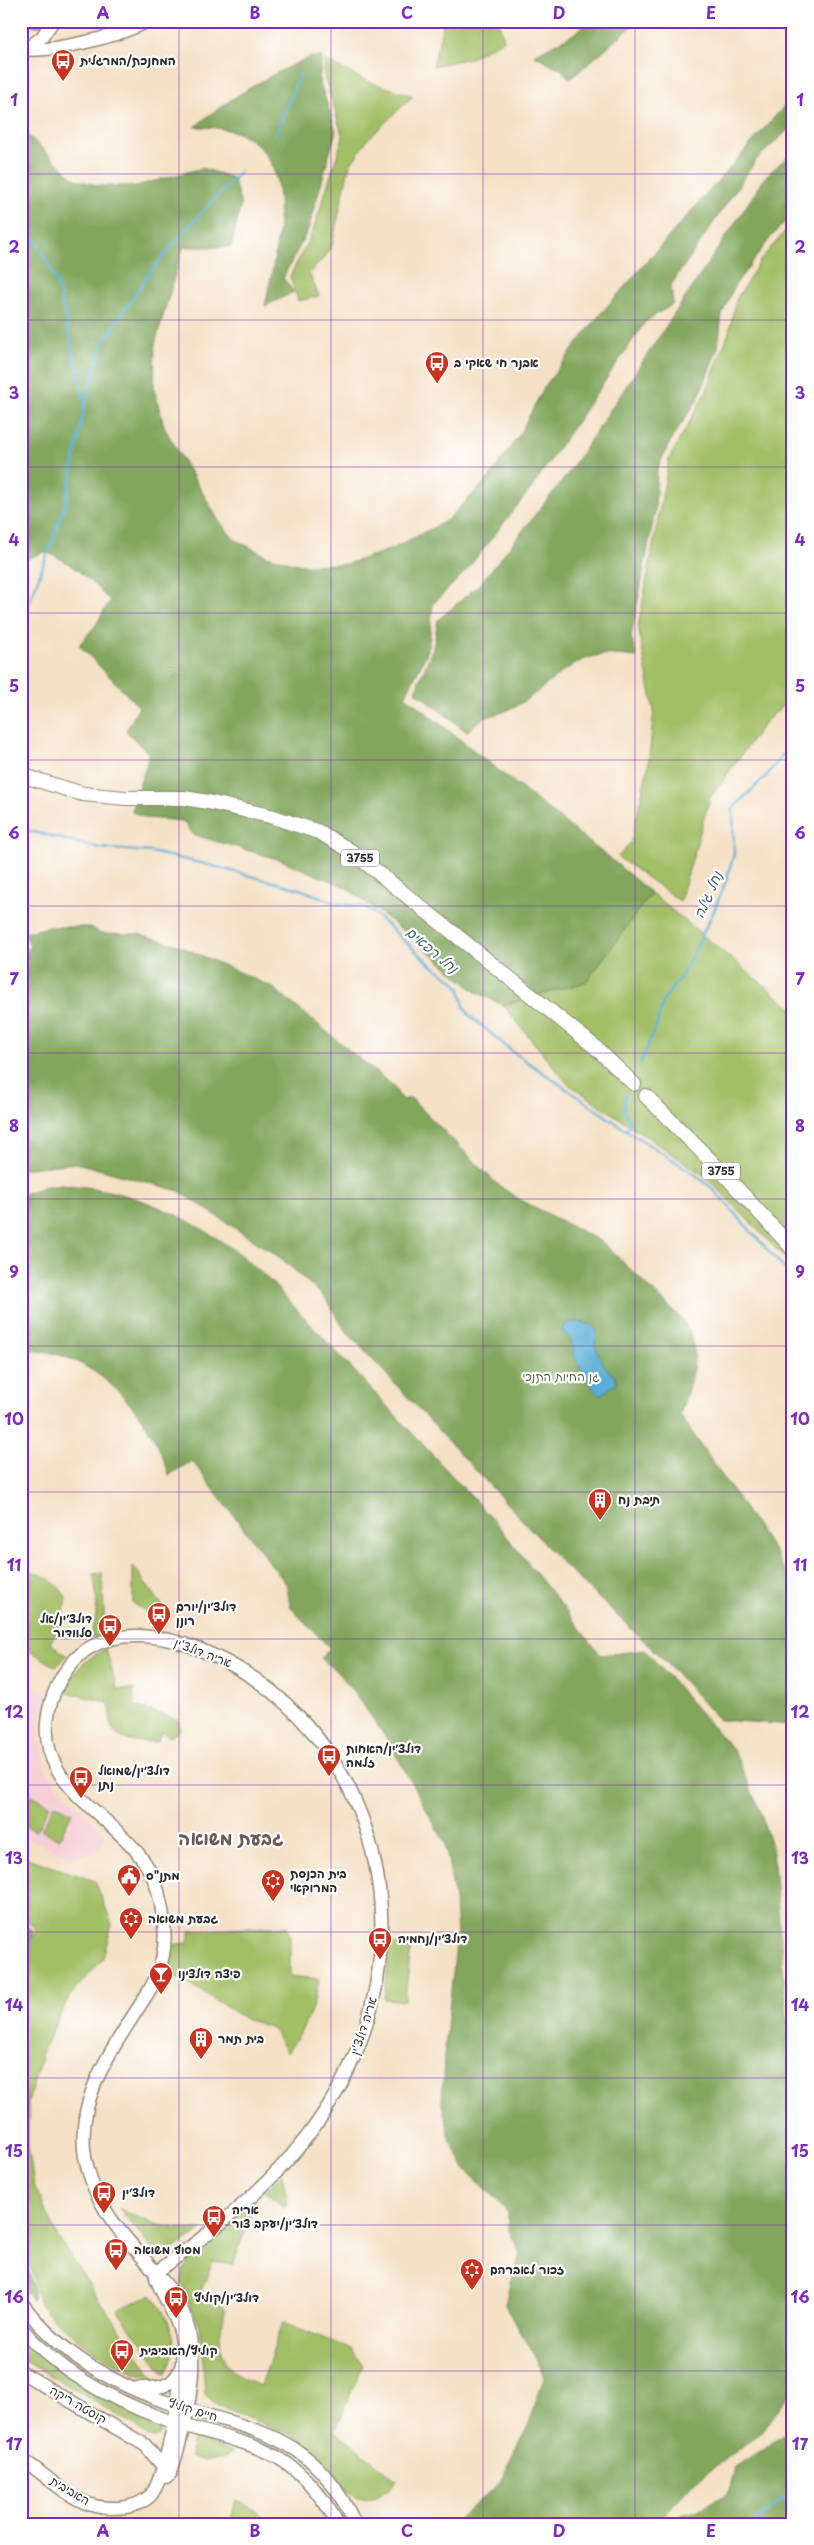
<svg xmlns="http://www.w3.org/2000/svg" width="814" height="2545" viewBox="0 0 814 2545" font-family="'Playpen Sans','Playpen Sans Hebrew',sans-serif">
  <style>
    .built { fill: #f6cfd7 }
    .green { fill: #a2bf66; stroke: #667548 }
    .forest { fill: #81a65b; stroke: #566843 }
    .water { fill: #5aaed6; stroke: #426c80 }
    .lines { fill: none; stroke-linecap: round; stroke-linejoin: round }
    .stream { stroke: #5aaed6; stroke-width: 2.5 }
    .secondary-casing { stroke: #908678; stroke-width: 15 }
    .primary-casing { stroke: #908678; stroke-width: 16 }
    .secondary { stroke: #fff; stroke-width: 12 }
    .primary { stroke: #fff; stroke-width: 14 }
    .grid { fill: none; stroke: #7b2cbf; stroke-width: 1; stroke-opacity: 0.55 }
    .labels { text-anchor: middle; stroke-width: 4.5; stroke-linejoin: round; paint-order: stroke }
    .shield { fill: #fff; stroke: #6b6b6b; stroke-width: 1 }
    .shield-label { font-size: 11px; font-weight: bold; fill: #2b2b2b }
    .poi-label { font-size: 12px; font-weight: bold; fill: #2b2b2b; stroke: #fff; text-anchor: start }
    .park-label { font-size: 12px; fill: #555f40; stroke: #fff }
    .street-label { font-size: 12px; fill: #2b2b2b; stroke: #fff }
    .water-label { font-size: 14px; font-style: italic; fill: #3e5f6f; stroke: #fff }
    .district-label { font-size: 18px; font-weight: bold; fill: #6c5956; stroke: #fff }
    .neatline { fill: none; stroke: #7b2cbf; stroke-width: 2 }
    .grid-label { font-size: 16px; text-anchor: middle; font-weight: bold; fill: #7b2cbf }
  </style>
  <rect width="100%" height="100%" fill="#fff"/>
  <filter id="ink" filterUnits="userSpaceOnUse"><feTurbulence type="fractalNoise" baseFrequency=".02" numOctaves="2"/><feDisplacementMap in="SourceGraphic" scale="10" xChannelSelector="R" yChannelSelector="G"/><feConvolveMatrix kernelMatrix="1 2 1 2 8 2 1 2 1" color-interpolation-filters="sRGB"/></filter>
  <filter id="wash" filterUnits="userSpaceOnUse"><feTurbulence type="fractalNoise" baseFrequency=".0096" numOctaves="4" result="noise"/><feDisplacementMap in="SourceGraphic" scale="20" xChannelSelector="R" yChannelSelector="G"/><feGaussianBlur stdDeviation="1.12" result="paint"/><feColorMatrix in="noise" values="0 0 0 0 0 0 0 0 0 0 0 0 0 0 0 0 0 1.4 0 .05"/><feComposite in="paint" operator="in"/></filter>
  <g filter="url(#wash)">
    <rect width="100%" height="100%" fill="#f4e0c5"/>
    <polygon class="built" points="21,1677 47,1695 39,1724 44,1766 54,1782 106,1835 103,1843 92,1853 79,1856 67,1855 21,1836"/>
    <g class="green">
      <polygon points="444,21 498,21 504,40 470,58 433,66"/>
      <polygon points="325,60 366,81 413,96 367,140 349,167 332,245 322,260 309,273 319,296 298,301 290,276 312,234 343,137 324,75"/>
      <polygon points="793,222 793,697 766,721 710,798 680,901 618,857 631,842 648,767 654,711 638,627 669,459 707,390 729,332 736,300 762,258"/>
      <polygon points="651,893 793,1009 793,1266 705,1176 567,1083 503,1005 586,982"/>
      <polygon points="133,1566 171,1617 150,1614 133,1603"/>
      <path d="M25 1569C43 1574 56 1581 66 1597L63 1621 50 1643 67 1656 56 1667 21 1645V1570Z"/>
      <path d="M102 1573 105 1635 89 1639C99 1616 98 1598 93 1574Z"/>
      <path d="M106 1649 117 1689H133L135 1706 178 1720 180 1730 170 1737 162 1732 156 1742C140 1740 115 1745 111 1723 110 1716 112 1712 109 1703L66 1692C73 1671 86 1658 106 1649Z"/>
      <polygon points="32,1795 50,1805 36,1831 21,1824 21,1816"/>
      <polygon points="55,1804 72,1813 59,1839 41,1830"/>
      <path d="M21 1856 95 1881 112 1924 103 1958 69 1997 44 2047 28 2102V2146L34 2185 58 2237 101 2303 153 2376C124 2377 60 2329 41 2305 29 2290 43 2275 21 2258V1962L30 1955 36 1931 31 1924 21 1922Z"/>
      <path d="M287 1926 290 1938V1976L319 1979C315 2008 304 2029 287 2053L271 2027 247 2020 180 1978H166L172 1945 187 1943 190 1940V1931Z"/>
      <polygon points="390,1944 411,1946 405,2001 384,1999"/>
      <polygon points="282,2174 288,2204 284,2207 265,2191"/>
      <path d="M256 2201 233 2264 213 2261 200 2294 225 2307C216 2349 215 2370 261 2386L283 2322 351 2349 363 2365 335 2431 397 2480C389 2490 376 2501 362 2498 344 2494 341 2480 331 2467 325 2459 318 2451 310 2445 281 2424 224 2417 205 2394L201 2332 182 2284 183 2271 194 2252Z"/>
      <path d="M119 2208C147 2223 171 2231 203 2230L164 2255 150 2247Z"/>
      <path d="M152 2294C170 2321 184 2344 165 2375L117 2310Z"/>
      <path d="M21 2334 160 2424C162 2431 161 2435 154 2438L146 2436 136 2426 21 2358Z"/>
      <path d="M195 2440 204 2441 232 2453C216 2460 206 2465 190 2457L191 2442Z"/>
      <polygon points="236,2501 258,2511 268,2524 229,2524"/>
    </g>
    <g class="forest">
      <polygon points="589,21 638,21 570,79 562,70 534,55 574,34"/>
      <path d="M311 57H322L319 80 336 131 308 230 283 278 294 292 265 306C280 233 308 124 195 127 224 101 274 72 311 57Z"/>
      <path d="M793 96V125L756 160 671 285 673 304 646 321 532 487 466 571 433 604 428 651 405 696 618 865 651 893 586 982 503 1005 474 991 412 937 345 887 281 860 194 835 183 821 146 818 132 812C133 789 147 777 148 753L126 731 139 707 79 645 96 625 110 601C91 582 71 560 44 552L21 562V129L75 179 99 186H136L202 168 233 178 241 205 231 247H183L155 344 154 389 165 429 219 521 234 539 267 556 301 565 347 564 392 549 446 521 490 477 519 435 545 386 597 318Z"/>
      <path d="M793 152V213L771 237 735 285 722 314 718 348 698 399 673 436 657 469 655 511 631 637 637 657C624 656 607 653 595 656 563 664 543 692 514 707 493 718 484 713 467 732L415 691 433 648 438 620 480 584 567 475 767 175Z"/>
      <path d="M48 927H91L100 933 139 934 180 946 272 987 393 1086 402 1100 411 1098 496 1183 515 1197 602 1242 682 1319C705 1352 690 1380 680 1415L774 1551 793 1587V1725L719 1720 666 1662 565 1566 345 1330 325 1298 282 1259 179 1191 76 1163 21 1169V959L30 946 25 933Z"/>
      <path d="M49 1185C132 1183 216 1227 274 1285L497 1524 601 1655 645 1650 734 1751 759 1808 773 1852 793 2085V2390L761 2433 694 2482 656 2524H454L500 2482 528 2428 544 2377 530 2346 519 2331 505 2305 510 2282 521 2255 508 2228V2213L498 2200 465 2169 451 2142 442 2104 444 2056 457 1935 455 1900 445 1843 390 1744 364 1706 340 1674 321 1658 330 1648 290 1607 287 1585 192 1461 169 1475C153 1415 89 1344 21 1351V1195Z"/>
      <polygon points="21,1926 32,1929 33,1934 29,1951 21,1955"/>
      <path d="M21 2263C32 2270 35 2290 32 2301L21 2285Z"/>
      <path d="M793 2429V2524H670C684 2506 687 2517 697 2510 707 2503 714 2499 726 2495L730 2488 735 2467Z"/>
    </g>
    <path class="water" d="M572 1322C582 1322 596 1322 597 1335 598 1340 595 1339 595 1343 596 1353 607 1372 615 1376L617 1383 601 1395 594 1389 576 1360 571 1339 562 1331 564 1325Z"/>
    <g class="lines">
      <g class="stream">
        <polyline points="276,134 300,74"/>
        <polyline points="21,212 56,279 85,403"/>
        <polyline points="21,625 66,503 85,404 103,342 153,268 189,226 240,172"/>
        <polyline points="21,829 99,848 151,852 209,865 300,889 335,903 362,906 374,913 430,964 454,981 460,989 464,1007 469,1015 513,1052 626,1130 692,1172 712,1188 793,1278"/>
        <polyline points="640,1063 657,1024 664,999 682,975 714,911 727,878 734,854 733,808 766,776 793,742"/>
        <polyline points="625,1095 624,1110 630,1122 626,1130"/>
        <polyline points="752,2524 793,2491"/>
      </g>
    </g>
  </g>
  <g filter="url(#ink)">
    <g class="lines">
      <g class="secondary-casing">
        <g id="secondary">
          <polyline points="34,21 40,21"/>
          <path d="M21 49C52 53 120 36 148 21"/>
          <polyline points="27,49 42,37 53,21"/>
          <path d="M155 2273C245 2208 325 2143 363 2034 416 1884 352 1712 201 1650 166 1636 120 1627 86 1650 69 1662 57 1682 51 1702 23 1797 138 1815 158 1891 163 1911 167 1935 163 1955 159 1977 147 1995 135 2013 107 2057 76 2102 85 2157 96 2216 133 2243 168 2287 210 2339 188 2415 171 2473L166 2477 160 2476"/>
          <path d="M21 2302C57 2352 109 2382 166 2402 251 2432 313 2430 355 2524"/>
          <path d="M21 2328C58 2370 111 2400 164 2419 245 2447 291 2440 338 2524"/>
          <polyline points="21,2372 145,2445 165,2469"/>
          <path d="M137 2388C156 2388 173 2389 180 2369"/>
          <path d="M21 2459C45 2473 67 2499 95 2506 112 2510 136 2509 150 2496 167 2479 186 2367 182 2341 179 2319 164 2299 156 2278"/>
        </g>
      </g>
      <g class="primary-casing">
        <g id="primary">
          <polyline points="21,775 83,794 125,798 184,798 208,802 270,816 319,832 351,851 522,988 595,1047 634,1084"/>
          <polyline points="646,1096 723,1173 793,1249"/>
        </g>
      </g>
      <use href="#secondary" class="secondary"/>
      <use href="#primary" class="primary"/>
    </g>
  </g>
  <path class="grid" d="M179 21V2524M331 21V2524M483 21V2524M635 21V2524M21 174H793M21 320H793M21 467H793M21 613H793M21 760H793M21 906H793M21 1053H793M21 1199H793M21 1346H793M21 1492H793M21 1639H793M21 1785H793M21 1932H793M21 2078H793M21 2225H793M21 2371H793"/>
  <defs>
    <g id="bus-pin" transform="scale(1.25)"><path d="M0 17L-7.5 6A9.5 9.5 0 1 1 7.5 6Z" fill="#c8321e" stroke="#fff"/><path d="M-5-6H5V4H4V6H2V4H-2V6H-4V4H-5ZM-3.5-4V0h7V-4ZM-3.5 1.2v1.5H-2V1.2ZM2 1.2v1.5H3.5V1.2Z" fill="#fff"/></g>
    <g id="building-pin" transform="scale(1.25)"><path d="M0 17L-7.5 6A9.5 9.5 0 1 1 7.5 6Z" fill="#c8321e" stroke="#fff"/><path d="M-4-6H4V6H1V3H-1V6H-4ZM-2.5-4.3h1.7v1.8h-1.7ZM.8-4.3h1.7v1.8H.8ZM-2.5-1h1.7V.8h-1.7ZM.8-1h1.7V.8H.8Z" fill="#fff"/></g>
    <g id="civic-pin" transform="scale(1.25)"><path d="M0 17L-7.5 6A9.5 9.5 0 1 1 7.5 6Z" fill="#c8321e" stroke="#fff"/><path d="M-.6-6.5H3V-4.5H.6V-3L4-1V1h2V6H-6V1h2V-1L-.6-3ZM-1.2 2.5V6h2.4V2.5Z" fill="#fff"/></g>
    <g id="synagogue-pin" transform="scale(1.25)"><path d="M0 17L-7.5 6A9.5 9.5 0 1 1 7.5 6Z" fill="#c8321e" stroke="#fff"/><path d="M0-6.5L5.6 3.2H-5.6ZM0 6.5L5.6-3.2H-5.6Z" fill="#fff"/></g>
    <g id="bar-pin" transform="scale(1.25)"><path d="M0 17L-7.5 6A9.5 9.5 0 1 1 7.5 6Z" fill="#c8321e" stroke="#fff"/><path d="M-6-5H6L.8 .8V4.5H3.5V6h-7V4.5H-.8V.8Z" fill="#fff"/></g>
  </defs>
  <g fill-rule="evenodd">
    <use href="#bus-pin" x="63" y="61"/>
    <use href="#bus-pin" x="437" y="363"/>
    <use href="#building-pin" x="600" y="1500"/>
    <use href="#bus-pin" x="159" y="1614"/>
    <use href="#bus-pin" x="110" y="1626"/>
    <use href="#bus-pin" x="329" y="1756"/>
    <use href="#bus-pin" x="81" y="1778"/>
    <use href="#civic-pin" x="129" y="1876"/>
    <use href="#synagogue-pin" x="273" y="1881"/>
    <use href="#synagogue-pin" x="131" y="1919"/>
    <use href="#bus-pin" x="380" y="1939"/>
    <use href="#bar-pin" x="161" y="1974"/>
    <use href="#building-pin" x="201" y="2039"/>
    <use href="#bus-pin" x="104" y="2193"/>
    <use href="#bus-pin" x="214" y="2217"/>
    <use href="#bus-pin" x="116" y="2250"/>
    <use href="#synagogue-pin" x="472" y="2270"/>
    <use href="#bus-pin" x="176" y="2298"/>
    <use href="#bus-pin" x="122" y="2351"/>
  </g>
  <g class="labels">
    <g class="shield">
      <rect x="341" y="849.5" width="38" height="17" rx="4"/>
      <rect x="702" y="1162.5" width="38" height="17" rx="4"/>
    </g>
    <g class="shield-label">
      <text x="360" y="862">3755</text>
      <text x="721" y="1175">3755</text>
    </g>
    <g class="poi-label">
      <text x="80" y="65">המחנכת/המרגלית</text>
      <text x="454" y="367">אבנר חי שאקי ב</text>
      <text x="618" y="1504">תיבת נח</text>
      <text x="176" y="1611">דולצ׳ין/יורם<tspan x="176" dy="14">רונן</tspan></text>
      <text x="92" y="1623" text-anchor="end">דולצ׳ין/אל<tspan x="92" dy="14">סלוודור</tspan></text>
      <text x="346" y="1753">דולצ׳ין/האחות<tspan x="346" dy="14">זלמה</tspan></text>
      <text x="98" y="1775">דולצ׳ין/שמואל<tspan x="98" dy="14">נתן</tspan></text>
      <text x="290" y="1878">בית הכנסת<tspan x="290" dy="14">המרוקאי</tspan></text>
      <text x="146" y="1880">מתנ"ס</text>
      <text x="148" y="1923">גבעת משואה</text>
      <text x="398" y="1943">דולצ׳ין/נחמיה</text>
      <text x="178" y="1978">פיצה דולצינו</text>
      <text x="218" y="2043">בית תמר</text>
      <text x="122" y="2197">דולצ׳ין</text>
      <text x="232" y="2214">אריה<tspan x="232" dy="14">דולצ׳ין/יעקב צור</tspan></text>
      <text x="134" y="2254">מסוף משואה</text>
      <text x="490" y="2274">זכור לאברהם</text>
      <text x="194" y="2302">דולצ׳ין/קוליץ</text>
      <text x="140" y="2355">קוליץ/האביבית</text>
    </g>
    <g class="park-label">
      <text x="561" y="1381">גן החיות התנכי</text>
    </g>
    <g class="street-label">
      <text transform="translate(203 1653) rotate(21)" y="4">אריה דולצ'ין</text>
      <text transform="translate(364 2026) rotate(-72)" y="4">אריה דולצ'ין</text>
      <text transform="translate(78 2405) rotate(30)" y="4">קוסטה ריקה</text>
      <text transform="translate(193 2410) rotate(17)" y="4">חיים קוליץ</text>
      <text transform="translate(70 2491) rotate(31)" y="4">האביבית</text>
    </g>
    <g class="water-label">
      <text transform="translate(708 895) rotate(-66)" y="5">נחל גילה</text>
      <text transform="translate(432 950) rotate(40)" y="5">נחל רפאים</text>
    </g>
    <g class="district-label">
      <text x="231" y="1845">גבעת משואה</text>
    </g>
  </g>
  <rect width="814" height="2545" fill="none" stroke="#fff" stroke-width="55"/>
  <rect x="28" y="28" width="758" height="2490" class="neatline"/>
  <g class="grid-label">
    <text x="103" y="19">A</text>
    <text x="255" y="19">B</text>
    <text x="407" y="19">C</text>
    <text x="559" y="19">D</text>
    <text x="711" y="19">E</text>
    <text x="14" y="106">1</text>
    <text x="800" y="106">1</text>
    <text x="14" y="253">2</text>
    <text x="800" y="253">2</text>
    <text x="14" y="399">3</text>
    <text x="800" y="399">3</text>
    <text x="14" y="546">4</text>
    <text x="800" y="546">4</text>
    <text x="14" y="692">5</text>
    <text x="800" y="692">5</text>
    <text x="14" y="839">6</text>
    <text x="800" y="839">6</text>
    <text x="14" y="985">7</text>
    <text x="800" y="985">7</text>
    <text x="14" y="1132">8</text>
    <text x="800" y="1132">8</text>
    <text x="14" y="1278">9</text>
    <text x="800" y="1278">9</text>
    <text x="14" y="1425">10</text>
    <text x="800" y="1425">10</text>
    <text x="14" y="1571">11</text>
    <text x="800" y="1571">11</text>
    <text x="14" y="1718">12</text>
    <text x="800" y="1718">12</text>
    <text x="14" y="1864">13</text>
    <text x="800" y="1864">13</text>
    <text x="14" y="2011">14</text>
    <text x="800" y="2011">14</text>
    <text x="14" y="2157">15</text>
    <text x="800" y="2157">15</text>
    <text x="14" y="2303">16</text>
    <text x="800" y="2303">16</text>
    <text x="14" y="2450">17</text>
    <text x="800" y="2450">17</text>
    <text x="103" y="2537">A</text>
    <text x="255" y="2537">B</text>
    <text x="407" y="2537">C</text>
    <text x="559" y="2537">D</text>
    <text x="711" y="2537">E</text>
  </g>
</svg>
